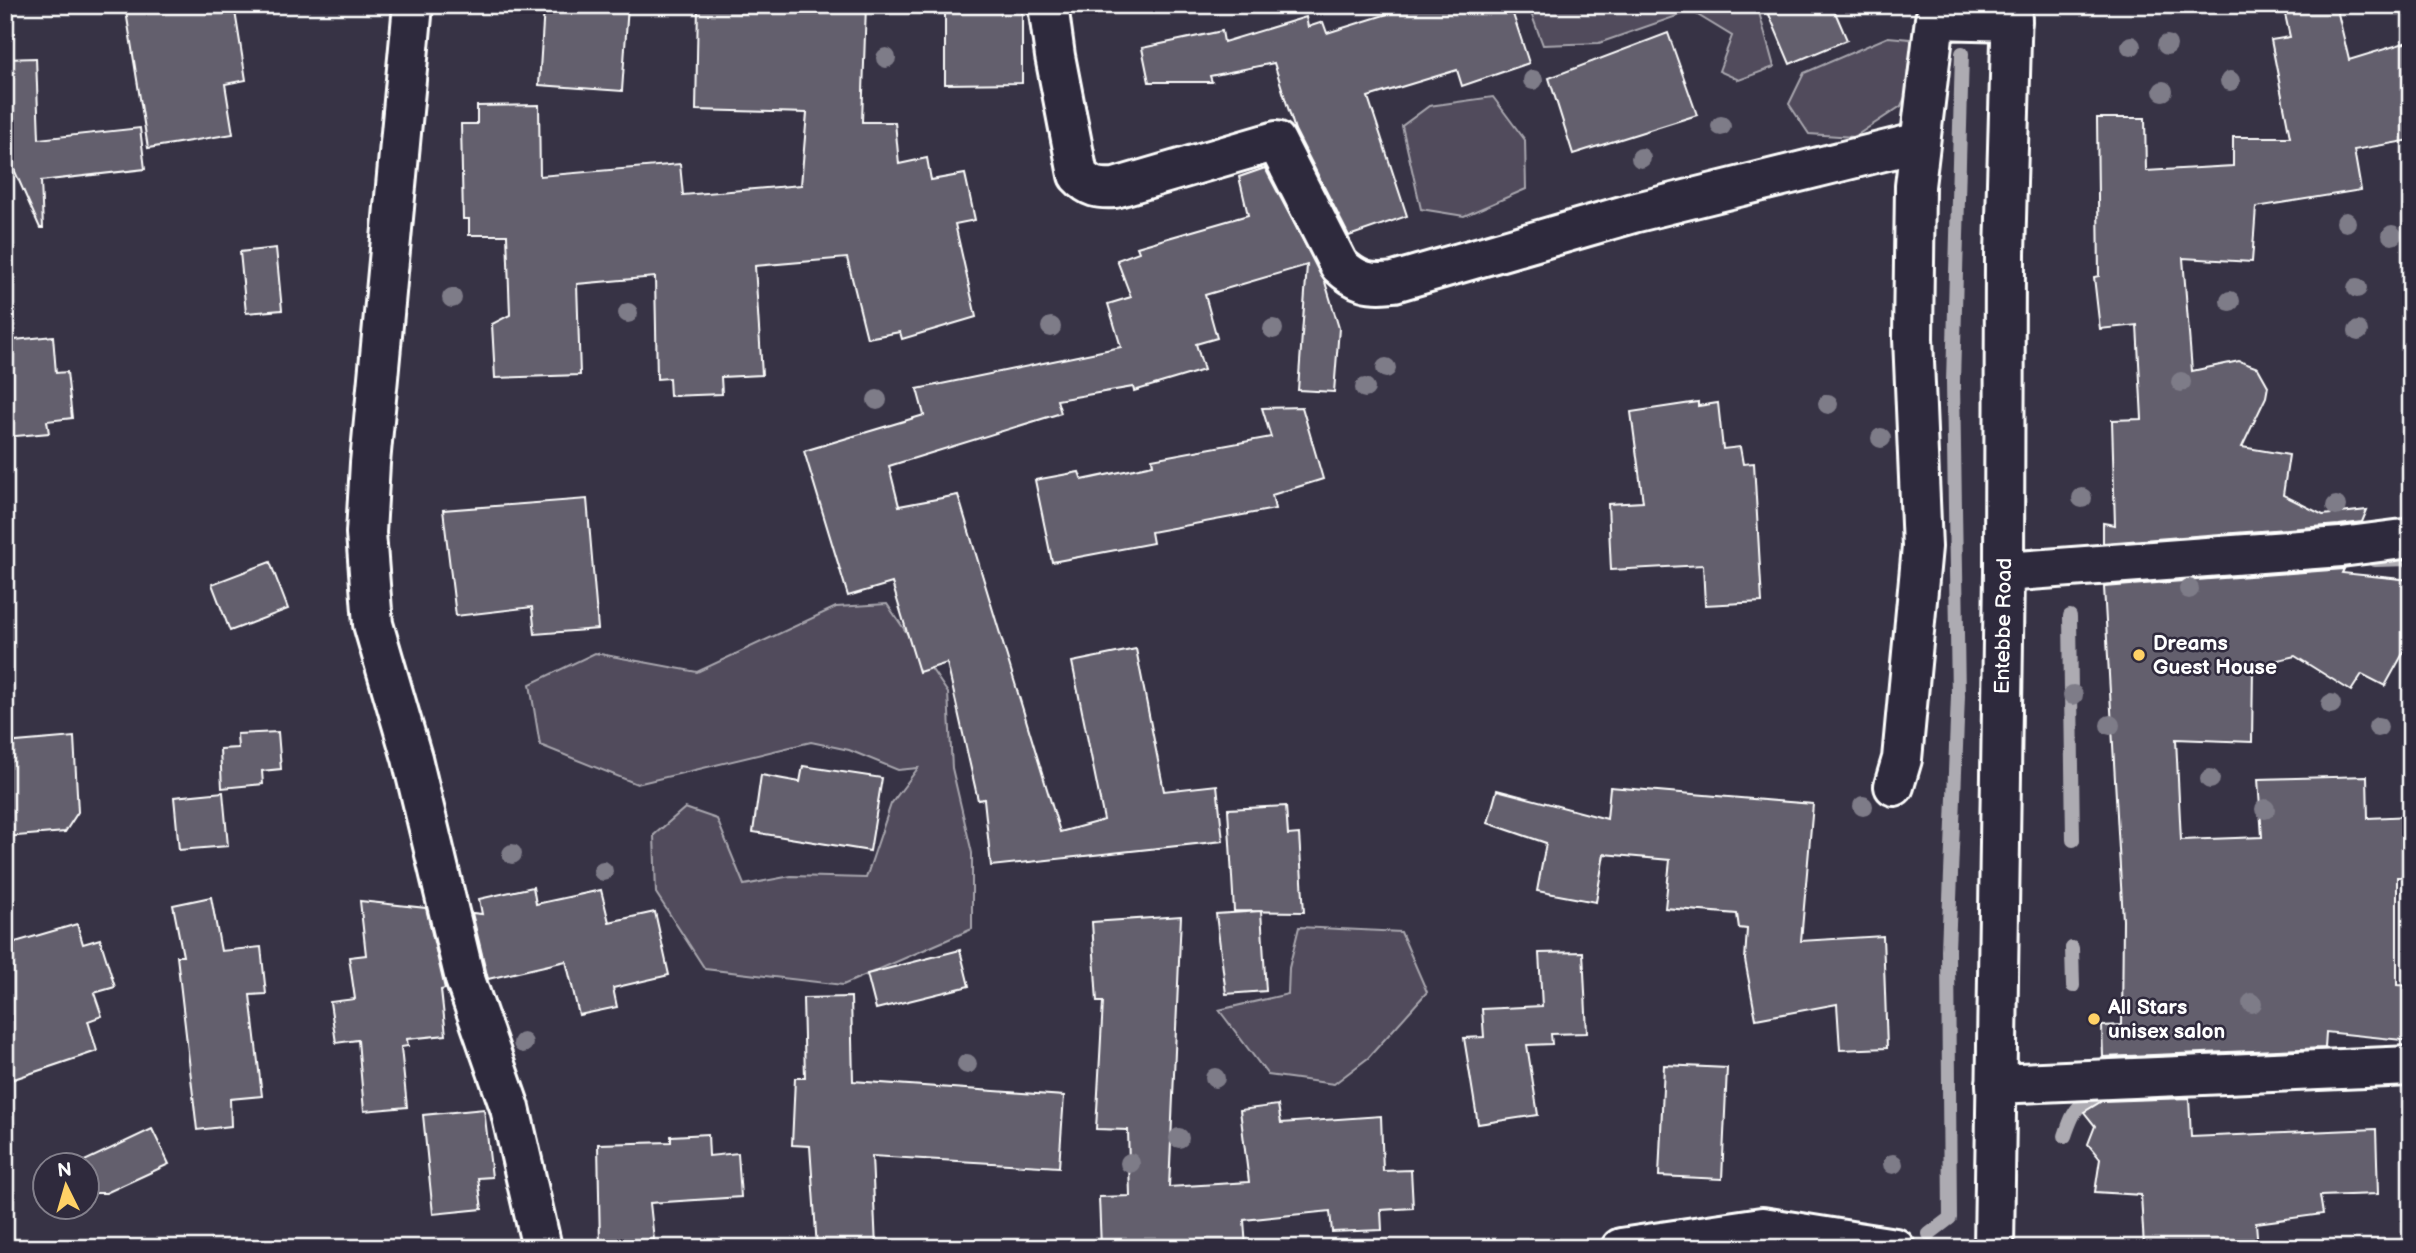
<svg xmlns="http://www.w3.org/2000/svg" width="2416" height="1253" viewBox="0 0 2416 1253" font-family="'Balsamiq Sans',sans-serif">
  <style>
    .green { fill: #514c5c; stroke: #a8a6ae; stroke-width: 2 }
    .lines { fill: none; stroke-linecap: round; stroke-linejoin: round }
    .stream { stroke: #adabb2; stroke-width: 14 }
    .building { fill: #635f6d; stroke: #fff; stroke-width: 2 }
    .minor-casing { stroke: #fff; stroke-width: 44 }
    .primary-casing { stroke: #fff; stroke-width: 44 }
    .minor { stroke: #2f2a3d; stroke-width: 38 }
    .primary { stroke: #2f2a3d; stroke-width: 38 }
    .tree { fill: #7e7c88 }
    .poi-dot { fill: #ffd166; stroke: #2f2a3d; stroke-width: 2.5 }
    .labels { text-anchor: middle; stroke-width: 5; stroke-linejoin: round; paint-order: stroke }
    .street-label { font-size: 21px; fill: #fff; stroke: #2f2a3d }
    .poi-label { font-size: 21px; font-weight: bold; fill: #fff; stroke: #2f2a3d; text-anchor: start }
  </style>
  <rect width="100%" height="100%" fill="#373345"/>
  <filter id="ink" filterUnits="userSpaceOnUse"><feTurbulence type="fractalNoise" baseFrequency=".0143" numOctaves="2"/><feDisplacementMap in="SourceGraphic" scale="14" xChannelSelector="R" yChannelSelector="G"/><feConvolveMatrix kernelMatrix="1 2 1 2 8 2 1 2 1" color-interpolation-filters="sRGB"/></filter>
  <g filter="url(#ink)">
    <g class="green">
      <polygon points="1528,5 1757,5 1774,67 1739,80 1719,71 1732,36 1691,11 1599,43 1543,45"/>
      <polygon points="1888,37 1910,39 1924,56 1901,106 1854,137 1809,134 1789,104 1804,73"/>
      <polygon points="1493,97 1525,140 1526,189 1464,216 1421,209 1402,126 1429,106"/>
      <polygon points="887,604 948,693 952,768 972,853 972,929 843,985 705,969 656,893 654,835 685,808 717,819 744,885 791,876 866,878 891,804 918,768 898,770 849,750 811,742 637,784 540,745 530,684 595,653 697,672 836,607"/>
      <polygon points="1299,927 1401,932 1427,992 1368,1058 1334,1084 1268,1075 1219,1010 1288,994 1289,968"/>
    </g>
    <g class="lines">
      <g class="stream">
        <polyline points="2375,560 2411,559"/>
        <polyline points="2070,616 2073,840"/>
        <polyline points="2072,948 2073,986"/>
        <path d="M2065 1136C2075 1107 2077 1103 2107 1094"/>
        <polyline points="1929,1234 1950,1218 1948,950 1958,696 1953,382 1962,53"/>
      </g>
    </g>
    <g class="building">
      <polygon points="125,5 234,5 246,80 225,84 233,134 148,148"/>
      <polygon points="569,5 628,5 622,91 539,85 544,7 569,9"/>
      <polygon points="698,5 866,5 862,122 895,122 899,164 927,158 931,180 965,174 975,220 955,224 976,317 902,339 900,332 867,338 847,258 755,266 762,375 721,377 722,394 670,396 669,378 657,379 655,277 577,284 580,375 495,378 492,324 510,315 507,235 469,235 469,219 463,219 461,124 477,124 477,106 539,105 540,176 680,164 683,195 801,185 807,113 696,110"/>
      <polygon points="945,5 1022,5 1022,83 945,84"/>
      <polygon points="1416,5 1510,5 1529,63 1462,86 1457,70 1368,97 1407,216 1349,236 1295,130 1274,63 1210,76 1212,82 1149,82 1142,48 1222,31 1224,42 1306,17 1308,27 1323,22 1327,33"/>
      <polygon points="1765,5 1832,5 1847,40 1790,64"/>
      <polygon points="2283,5 2336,5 2349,60 2411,41 2411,140 2354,150 2361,190 2256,207 2252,262 2183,258 2192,371 2239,361 2258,368 2268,386 2266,397 2242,447 2289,455 2283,495 2323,515 2367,510 2362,522 2339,525 2103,543 2103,523 2115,525 2112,420 2142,419 2137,325 2100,329 2094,277 2099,276 2097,118 2145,118 2146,171 2233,166 2233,137 2290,137 2271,40 2290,37"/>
      <polygon points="1668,33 1697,115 1573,154 1549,78"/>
      <polygon points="36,58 39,139 140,128 145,169 41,181 43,228 40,228 5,149 5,59"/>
      <polygon points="1265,168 1325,282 1339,328 1334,392 1298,390 1307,265 1205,295 1217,338 1196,344 1204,370 1134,391 1133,387 1057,400 1061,413 889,466 899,506 958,495 1060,832 1104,820 1072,662 1136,649 1164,791 1217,785 1223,841 991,866 984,799 978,800 947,663 919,672 892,583 848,596 804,451 924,415 917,389 1121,347 1108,304 1131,297 1117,260 1139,252 1137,247 1248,215 1239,177"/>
      <polygon points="276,248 282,310 246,313 240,252"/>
      <polygon points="53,336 56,373 67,372 72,418 47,421 49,433 5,437 5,341"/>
      <polygon points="1698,402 1698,406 1718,403 1723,449 1740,447 1743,464 1754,463 1762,602 1705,605 1703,565 1611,570 1608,504 1643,502 1631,412"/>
      <polygon points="1302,407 1323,479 1272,495 1275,509 1151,532 1153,543 1052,562 1035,480 1079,472 1082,480 1153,465 1152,459 1271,437 1262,408"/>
      <polygon points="587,499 598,629 535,634 532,607 456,616 443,510"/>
      <polygon points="270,562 288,609 230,631 212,584"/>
      <polygon points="2344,569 2342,573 2411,580 2411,639 2385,686 2362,674 2351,691 2295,656 2253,666 2252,742 2176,739 2181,840 2262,837 2258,779 2367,776 2368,818 2411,816 2411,877 2397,877 2397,985 2411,986 2411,1041 2326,1032 2325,1048 2103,1057 2102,1026 2122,1025 2123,920 2104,587"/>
      <polygon points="278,732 281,769 262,771 263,784 222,788 220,749 238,748 237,734"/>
      <polygon points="74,737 78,812 65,832 5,837 5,743"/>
      <polygon points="803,766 882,778 870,851 753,832 761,775 800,782"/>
      <polygon points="1610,787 1813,804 1801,941 1883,936 1887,1048 1840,1050 1837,1004 1756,1019 1745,960 1747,929 1739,928 1737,914 1665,908 1670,860 1604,854 1596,902 1537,891 1546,843 1488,823 1497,790 1607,819"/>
      <polygon points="223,792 228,846 179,850 174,797"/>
      <polygon points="1286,806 1288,835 1299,834 1304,912 1234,911 1228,809"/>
      <polygon points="533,887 536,904 601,890 609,922 655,912 669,975 613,988 617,1007 579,1015 566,961 488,979 472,913 482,914 479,899"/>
      <polygon points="211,897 221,951 261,947 266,994 250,995 262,1096 230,1099 231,1126 197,1130 177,956 183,956 173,905"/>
      <polygon points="360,901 426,908 445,989 441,990 446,1035 407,1039 408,1046 401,1047 407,1107 364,1111 358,1040 336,1043 330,1002 355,999 349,957 366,955"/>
      <polygon points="1261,911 1266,991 1226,994 1216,914"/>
      <polygon points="1181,916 1169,1187 1249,1182 1240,1110 1278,1105 1281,1123 1381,1116 1383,1171 1411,1170 1413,1208 1381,1210 1382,1230 1332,1232 1330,1211 1244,1220 1246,1248 1101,1248 1099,1197 1130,1196 1128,1130 1096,1129 1103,1002 1097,1002 1092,922"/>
      <polygon points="77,924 83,944 100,939 115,987 94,993 102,1016 88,1021 97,1051 5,1082 5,945"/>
      <polygon points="960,950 969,986 876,1009 867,974"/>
      <polygon points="1583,952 1587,1033 1551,1034 1552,1044 1527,1045 1538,1115 1478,1124 1464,1038 1484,1037 1482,1009 1542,1006 1539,953"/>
      <polygon points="851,997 853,1081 1064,1096 1059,1167 872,1156 876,1248 817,1248 810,1146 792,1145 795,1078 805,1078 803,998"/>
      <polygon points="1664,1065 1727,1068 1722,1179 1659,1176"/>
      <polygon points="2189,1098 2191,1137 2376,1129 2378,1194 2320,1196 2323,1214 2256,1223 2258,1248 2206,1248 2205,1244 2144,1247 2141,1195 2095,1192 2100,1159 2088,1144 2095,1126 2084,1112 2102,1101"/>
      <polygon points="484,1109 492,1177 478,1178 482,1209 433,1214 423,1115"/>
      <polygon points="152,1129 169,1164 106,1193 92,1193 88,1185 88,1166 78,1164"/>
      <polygon points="708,1134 709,1156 738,1153 741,1197 650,1203 654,1240 600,1244 598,1144 671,1142 671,1136"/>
    </g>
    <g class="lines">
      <g class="minor-casing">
        <g id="minor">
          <polyline points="413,5 370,463 366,533 373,624 412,758 465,979 510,1108 542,1248"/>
          <path d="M1048 5 1055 56 1078 175C1090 188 1098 189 1115 188L1276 141 1339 265C1357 282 1369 285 1394 282L1633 213 1920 142"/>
          <polyline points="2004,572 2341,547 2411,538"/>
          <polyline points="1894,786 1902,759 1922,547 1913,338 1915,186 1935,19 2012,21"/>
          <polyline points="1996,1084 2411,1066"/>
          <polyline points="1621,1248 1762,1227 1895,1248"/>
        </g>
      </g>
      <g class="primary-casing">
        <polyline id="primary" points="1994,1248 2004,572 2005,254 2012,5"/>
      </g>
      <use href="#minor" class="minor"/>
      <use href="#primary" class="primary"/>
    </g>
    <g class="tree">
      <circle cx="2167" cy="45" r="10"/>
      <circle cx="2131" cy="46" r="10"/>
      <circle cx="886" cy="58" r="10"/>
      <circle cx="1533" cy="80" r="10"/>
      <circle cx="2230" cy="81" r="10"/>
      <circle cx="2163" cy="91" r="10"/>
      <circle cx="1721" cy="126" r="10"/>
      <circle cx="1641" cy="158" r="10"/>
      <circle cx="2346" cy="222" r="10"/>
      <circle cx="2392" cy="235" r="10"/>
      <circle cx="2357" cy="288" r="10"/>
      <circle cx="452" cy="298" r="10"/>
      <circle cx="2230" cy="301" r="10"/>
      <circle cx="628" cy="313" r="10"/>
      <circle cx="1051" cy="327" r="10"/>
      <circle cx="1273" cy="329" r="10"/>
      <circle cx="2358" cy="331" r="10"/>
      <circle cx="1386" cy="368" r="10"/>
      <circle cx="2181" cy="382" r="10"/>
      <circle cx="1365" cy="388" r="10"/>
      <circle cx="877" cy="400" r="10"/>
      <circle cx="1828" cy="404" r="10"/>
      <circle cx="1881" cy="438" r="10"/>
      <circle cx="2082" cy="498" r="10"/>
      <circle cx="2336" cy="506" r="10"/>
      <circle cx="2189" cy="589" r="10"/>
      <circle cx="2073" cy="695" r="10"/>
      <circle cx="2331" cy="704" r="10"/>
      <circle cx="2110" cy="725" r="10"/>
      <circle cx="2378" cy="727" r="10"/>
      <circle cx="2210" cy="779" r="10"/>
      <circle cx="1863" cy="806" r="10"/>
      <circle cx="2265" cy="809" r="10"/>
      <circle cx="512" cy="854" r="10"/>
      <circle cx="603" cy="871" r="10"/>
      <circle cx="2252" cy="1003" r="10"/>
      <circle cx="523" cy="1043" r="10"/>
      <circle cx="967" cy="1064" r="10"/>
      <circle cx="1215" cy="1078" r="10"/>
      <circle cx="1179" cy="1138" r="10"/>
      <circle cx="1130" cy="1163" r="10"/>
      <circle cx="1893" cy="1164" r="10"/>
    </g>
  </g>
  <g class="poi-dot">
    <circle cx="2139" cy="655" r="7"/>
    <circle cx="2094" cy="1019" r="7"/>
  </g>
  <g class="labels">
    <g class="street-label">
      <text transform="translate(2003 626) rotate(-89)" y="7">Entebbe Road</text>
    </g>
    <g class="poi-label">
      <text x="2153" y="650">Dreams<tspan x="2153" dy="24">Guest House</tspan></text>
      <text x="2108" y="1014">All Stars<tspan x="2108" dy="24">unisex salon</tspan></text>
    </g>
  </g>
  <rect width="2416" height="1253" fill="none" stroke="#2f2a3d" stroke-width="28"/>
  <rect x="14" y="14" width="2388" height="1225" fill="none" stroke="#fff" stroke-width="2.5" filter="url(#ink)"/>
  <g transform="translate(66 1186) rotate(355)"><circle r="33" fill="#2f2a3d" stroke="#827f8b" stroke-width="2"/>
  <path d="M0-5L12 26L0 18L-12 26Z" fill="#ffd166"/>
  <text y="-10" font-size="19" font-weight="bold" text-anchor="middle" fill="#ffffff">N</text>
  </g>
</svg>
